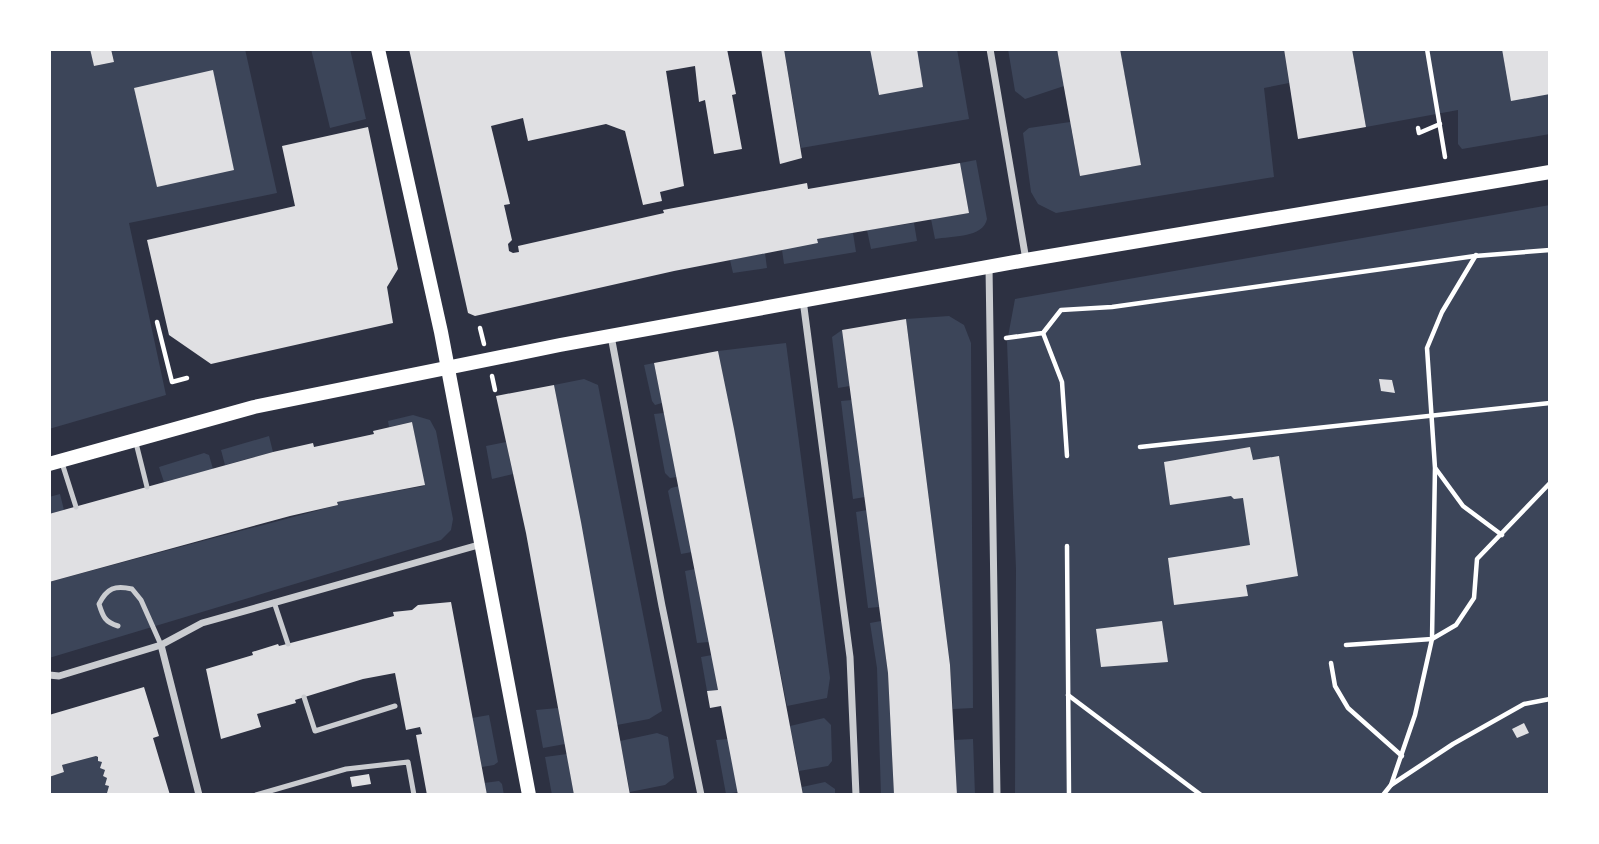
<svg xmlns="http://www.w3.org/2000/svg" width="1599" height="844" viewBox="0 0 1599 844" font-family="Ubuntu,sans-serif">
  <style>
    .green { fill: #3c4559 }
    .building { fill: #e0e0e3 }
    .lines { fill: none; stroke-linecap: round; stroke-linejoin: round }
    .path { stroke: #fff; stroke-width: 4.5 }
    .service { stroke: #caccd0; stroke-width: 5 }
    .minor { stroke: #caccd0; stroke-width: 7 }
    .secondary { stroke: #fff; stroke-width: 14 }
  </style>
  <rect width="100%" height="100%" fill="#2d3142"/>
  <g class="green">
    <polygon points="49,49 90,49 94,66 114,62 111,49 245,49 277,193 129,223 166,395 49,429"/>
    <polygon points="311,49 350,49 366,119 330,128"/>
    <polygon points="784,49 957,49 969,119 801,148"/>
    <polygon points="1008,49 1057,49 1064,86 1025,99 1015,91"/>
    <polygon points="1120,49 1284,49 1289,83 1264,88 1274,177 1056,213 1038,204 1031,192 1023,133 1029,128 1070,122 1080,176 1141,165"/>
    <polygon points="1352,49 1502,49 1550,94 1550,134 1462,149 1458,144 1458,110 1366,127"/>
    <path d="M976 160 987 219C983 238 952 236 935 239L931 219 969 213 960 163Z"/>
    <polygon points="1550,205 1550,795 1015,795 1016,569 1007,342 1015,299"/>
    <polygon points="914,223 917,241 871,249 867,230"/>
    <polygon points="853,233 856,252 784,264 782,250 817,239"/>
    <polygon points="765,253 767,268 733,273 730,260"/>
    <polygon points="949,316 964,325 971,343 973,708 953,709 950,665 906,319"/>
    <polygon points="842,330 850,386 838,388 832,337"/>
    <polygon points="786,343 830,678 827,698 787,706 718,351"/>
    <polygon points="654,363 662,403 655,405 652,401 644,365"/>
    <polygon points="584,379 598,385 662,711 649,719 617,725 554,385"/>
    <polygon points="852,400 865,497 853,499 841,401"/>
    <polygon points="664,413 677,477 670,478 665,473 654,414"/>
    <polygon points="413,415 430,420 436,431 453,519 451,530 441,540 49,658 49,582 338,505 337,502 424,486 412,422 389,427 388,421"/>
    <polygon points="269,436 273,452 225,465 221,450"/>
    <polygon points="506,442 513,474 492,479 486,446"/>
    <polygon points="204,453 209,455 213,469 164,482 159,467"/>
    <polygon points="679,486 692,552 681,554 668,491 671,488"/>
    <polygon points="60,494 64,510 49,514 49,497"/>
    <polygon points="867,510 879,607 868,608 856,512"/>
    <polygon points="695,569 709,642 697,643 685,571"/>
    <polygon points="881,621 888,673 894,795 881,795 877,668 870,623"/>
    <polygon points="712,655 718,690 707,691 701,657"/>
    <polygon points="558,708 565,744 543,748 536,710"/>
    <polygon points="489,715 498,762 494,765 482,767 472,718"/>
    <polygon points="824,718 831,725 832,761 828,766 799,771 790,726"/>
    <polygon points="657,733 668,737 674,778 665,785 630,792 620,741"/>
    <polygon points="728,739 738,792 726,794 716,740"/>
    <polygon points="973,739 975,795 957,795 954,740"/>
    <polygon points="567,754 574,795 552,795 545,757"/>
    <polygon points="96,756 102,762 101,768 105,770 103,776 107,778 105,785 109,786 107,793 111,795 49,795 49,777 64,772 62,765"/>
    <polygon points="499,781 502,784 504,795 487,795 484,783"/>
    <polygon points="825,782 835,789 835,795 803,795 802,787"/>
  </g>
  <g class="building">
    <polygon points="90,49 111,49 114,62 94,66"/>
    <polygon points="409,49 727,49 736,94 732,95 742,149 714,154 705,100 699,102 695,66 666,71 684,186 660,192 662,201 643,205 625,131 606,124 528,141 523,118 491,126 510,204 504,205 512,240 508,244 509,251 513,253 519,252 518,246 664,213 663,210 807,183 808,189 960,163 969,213 817,239 818,243 674,271 475,316 468,313"/>
    <polygon points="761,49 784,49 802,158 780,164"/>
    <polygon points="870,49 917,49 923,87 879,95"/>
    <polygon points="1057,49 1120,49 1141,165 1080,176"/>
    <polygon points="1284,49 1352,49 1366,127 1298,139"/>
    <polygon points="1502,49 1550,49 1550,94 1511,101"/>
    <polygon points="213,70 234,170 157,187 134,88"/>
    <polygon points="368,127 398,269 387,287 393,323 211,364 169,335 147,240 295,206 282,146"/>
    <polygon points="906,319 950,665 957,795 894,795 888,673 842,330"/>
    <polygon points="718,351 734,429 803,795 738,795 721,706 710,708 707,691 718,690 654,363"/>
    <polygon points="1379,379 1392,380 1395,393 1381,391"/>
    <polygon points="554,385 581,522 630,795 574,795 526,533 496,396"/>
    <polygon points="412,422 425,485 337,502 338,505 290,516 49,582 49,514 273,452 313,443 314,447 374,434 373,431"/>
    <polygon points="1250,447 1253,460 1279,456 1298,576 1246,585 1248,596 1174,605 1168,558 1250,545 1243,498 1234,499 1231,496 1170,505 1164,462"/>
    <polygon points="451,602 487,795 427,795 416,735 422,734 420,727 406,730 395,673 363,679 295,700 296,703 257,714 261,727 221,739 206,669 253,655 252,652 278,644 279,646 394,616 393,612 412,610 418,605"/>
    <polygon points="1162,621 1168,662 1101,667 1096,629"/>
    <polygon points="144,687 159,736 153,738 170,795 107,793 109,786 105,785 107,778 103,776 105,770 100,768 102,762 98,761 98,757 96,756 62,765 64,772 49,777 49,715"/>
    <polygon points="1524,723 1529,733 1517,738 1512,729"/>
    <polygon points="369,774 371,784 352,787 350,777"/>
  </g>
  <g class="lines">
    <g class="path">
      <polyline points="1427,49 1445,157"/>
      <polyline points="1418,128 1419,133 1440,124"/>
      <polyline points="157,322 172,382 187,378"/>
      <polyline points="480,328 484,344"/>
      <polyline points="1043,333 1062,382 1067,456"/>
      <polyline points="1006,338 1043,333 1061,310 1112,307 1475,256 1550,250"/>
      <polyline points="492,376 495,390"/>
      <polyline points="1140,447 1550,403"/>
      <polyline points="1436,469 1463,506 1502,535"/>
      <polyline points="1067,546 1069,795"/>
      <polyline points="1346,645 1432,639 1456,625 1474,598 1477,559 1550,483"/>
      <polyline points="1331,663 1335,686 1348,708 1402,756"/>
      <polyline points="1068,695 1201,795"/>
      <polyline points="1391,785 1415,715 1432,639 1435,468 1427,348 1442,312 1476,255"/>
      <polyline points="1383,795 1391,785 1453,744 1524,704 1550,699"/>
      <polyline points="1549,795 1550,794"/>
    </g>
    <g class="service">
      <polyline points="136,443 147,487"/>
      <polyline points="62,463 76,507"/>
      <polyline points="274,602 288,644"/>
      <path d="M118 626C105 622 103 617 99 604 107 588 115 585 132 589L141 600 161 645"/>
      <polyline points="304,697 315,731 395,706"/>
      <polyline points="256,795 346,769 408,762 414,795"/>
    </g>
    <g class="minor">
      <polyline points="990,49 1026,260"/>
      <polyline points="989,267 997,795"/>
      <polyline points="803,300 850,657 856,795"/>
      <polyline points="611,336 662,606 701,795"/>
      <polyline points="161,645 199,795"/>
      <polyline points="49,675 59,676 161,645 202,623 482,544"/>
    </g>
    <g class="secondary">
      <polyline points="378,49 441,332 529,795"/>
      <polyline points="49,464 254,407 560,345 1026,260 1550,172"/>
    </g>
  </g>
  <rect width="1599" height="844" fill="none" stroke="#ffffff" stroke-width="102"/>
</svg>
